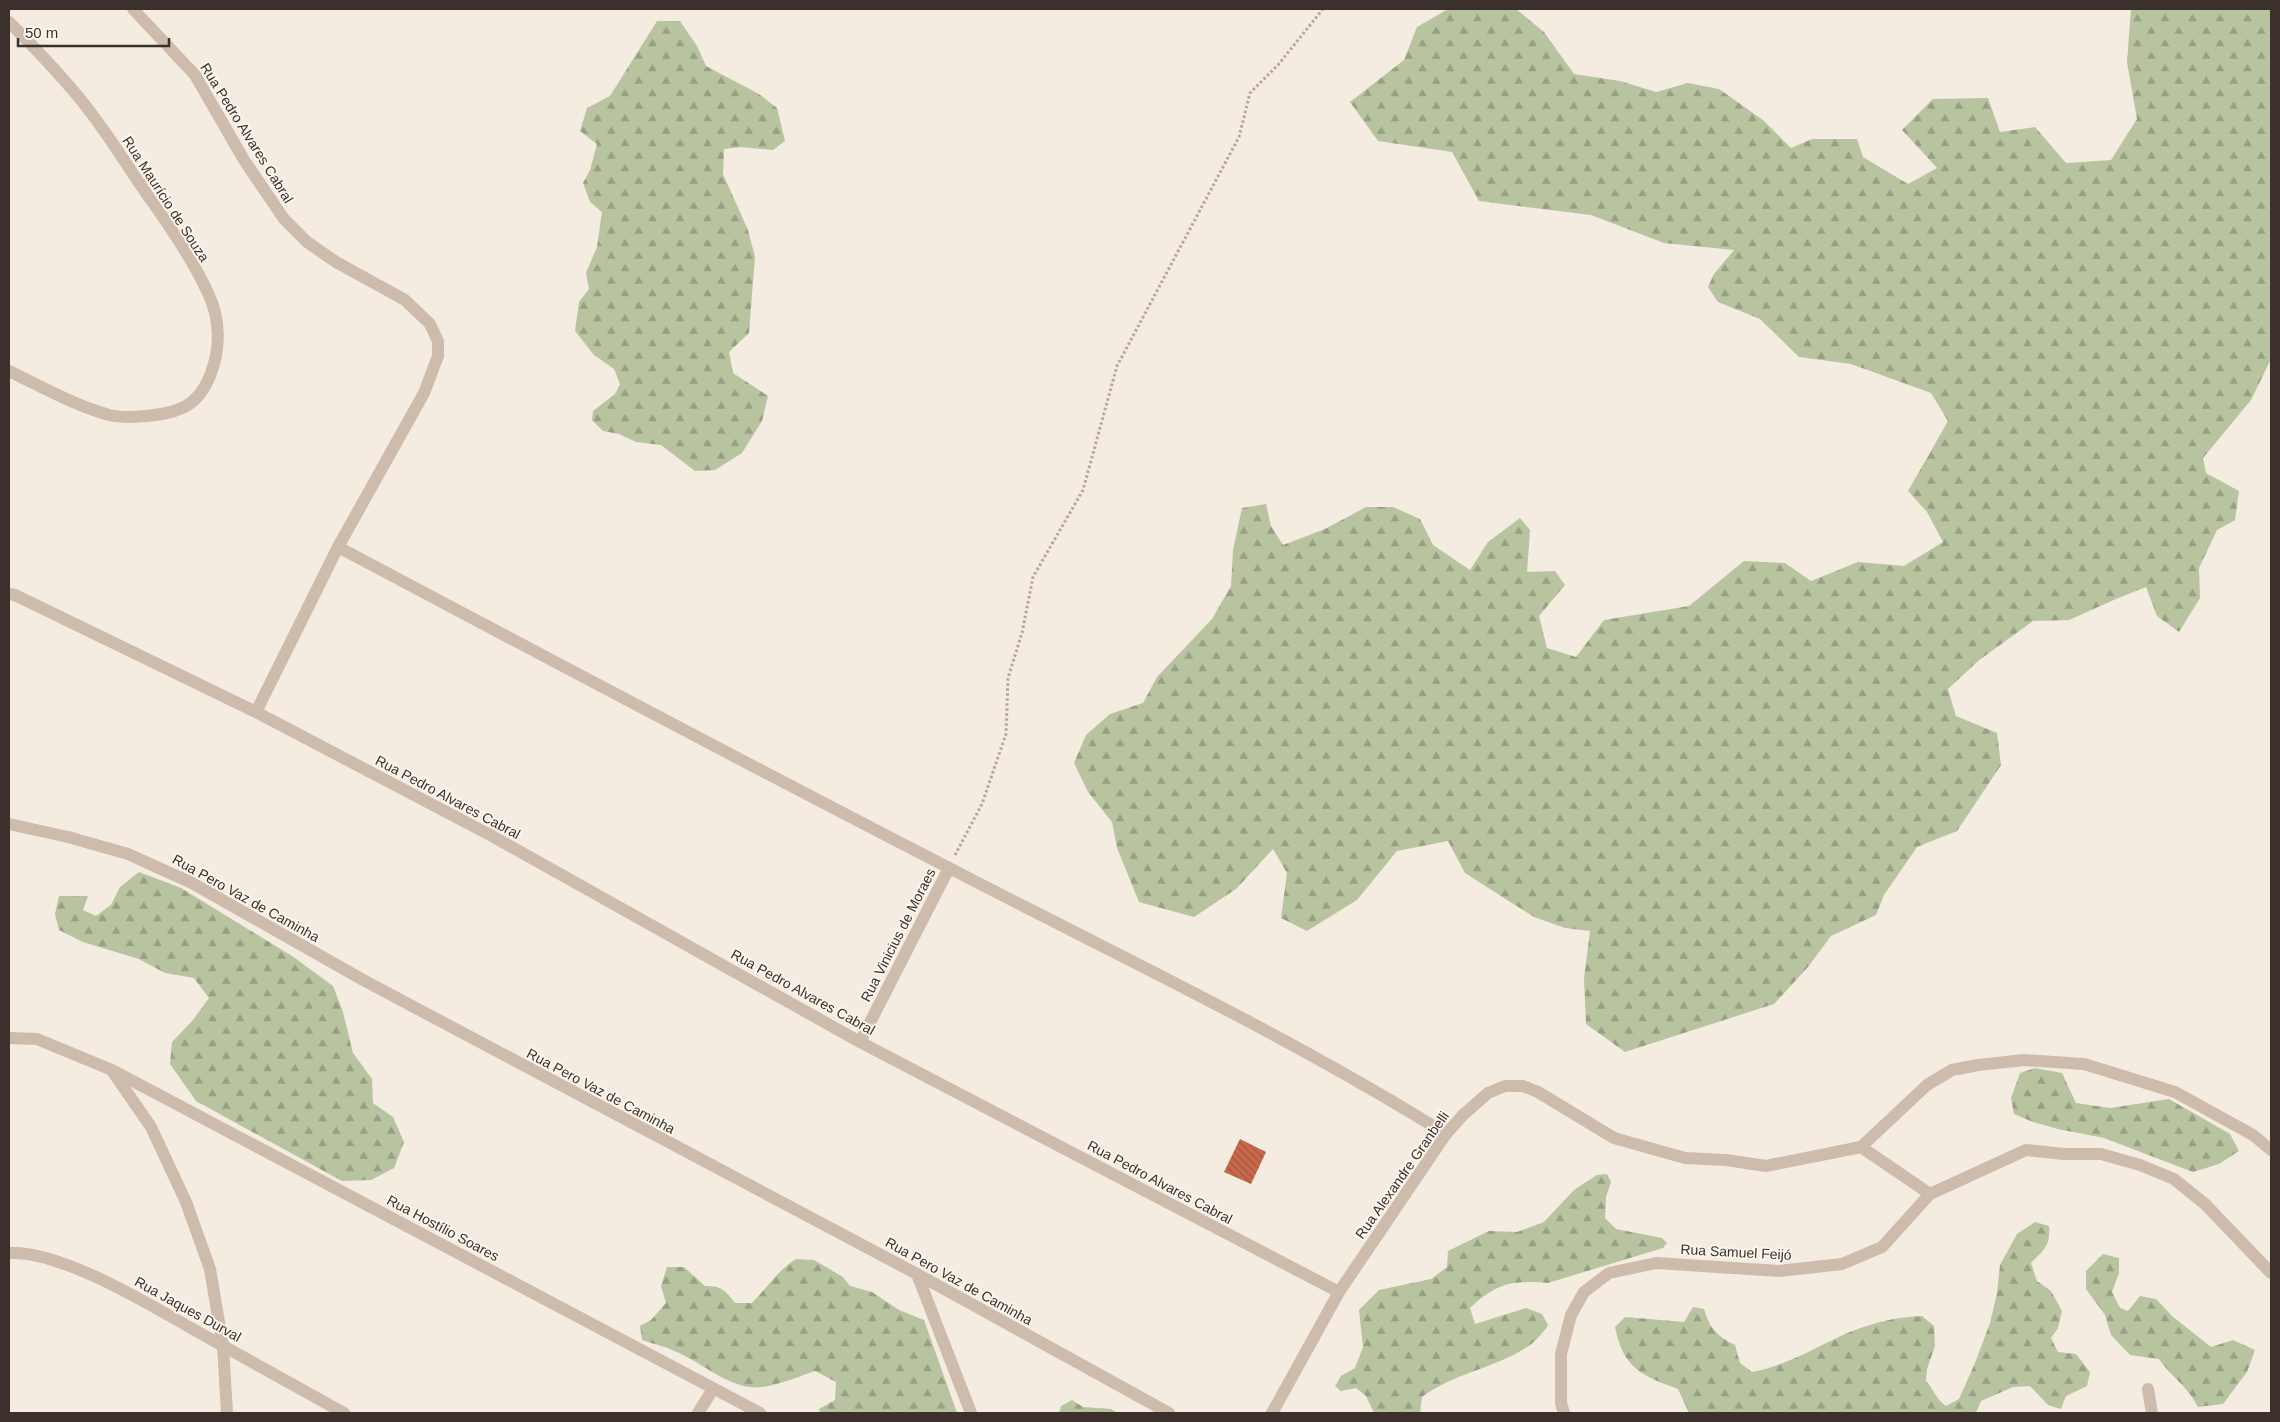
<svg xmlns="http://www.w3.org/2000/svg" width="2280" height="1422" viewBox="0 0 2280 1422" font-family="Helvetica,sans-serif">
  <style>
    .forest { fill: url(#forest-firs) }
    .building { fill: url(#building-back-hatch) }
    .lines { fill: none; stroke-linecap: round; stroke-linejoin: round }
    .path { stroke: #b9a596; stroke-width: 3; stroke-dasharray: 2.5 2.5; stroke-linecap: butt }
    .minor { stroke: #cdbbac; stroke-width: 12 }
    .labels { text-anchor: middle; stroke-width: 4; stroke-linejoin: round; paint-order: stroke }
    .street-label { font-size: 14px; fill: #3b302b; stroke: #fbf5ee }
  </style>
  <defs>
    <pattern id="forest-firs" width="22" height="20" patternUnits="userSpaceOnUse" patternTransform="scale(1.25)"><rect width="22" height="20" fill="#b8c4a0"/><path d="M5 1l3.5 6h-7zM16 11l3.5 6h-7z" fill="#97a083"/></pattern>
    <pattern id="building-back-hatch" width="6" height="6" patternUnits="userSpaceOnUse" patternTransform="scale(1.25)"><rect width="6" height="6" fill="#c8694b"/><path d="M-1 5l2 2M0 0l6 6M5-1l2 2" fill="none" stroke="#a4573f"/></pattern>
  </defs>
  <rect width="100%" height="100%" fill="#f4ebe1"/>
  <g class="forest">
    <polygon points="1448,9 1516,9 1544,32 1574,74 1620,81 1656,92 1688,83 1719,89 1763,120 1791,148 1812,139 1857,139 1863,157 1908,184 1937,168 1902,130 1933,99 1988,98 2000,132 2035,127 2066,163 2111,160 2137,119 2127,62 2131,9 2271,9 2271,359 2251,400 2203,458 2206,473 2239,491 2235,520 2217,530 2199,568 2200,598 2179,632 2157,616 2146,587 2116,599 2069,620 2033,621 1978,661 1948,689 1956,716 1997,733 2001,765 1957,831 1917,847 1884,895 1876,915 1831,936 1808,967 1774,1004 1625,1052 1586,1024 1584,978 1590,931 1565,928 1534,917 1465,873 1448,841 1397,851 1357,900 1307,931 1281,918 1287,873 1273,849 1236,889 1194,917 1139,902 1117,848 1112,822 1088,792 1074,763 1086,735 1110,714 1143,703 1157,677 1212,619 1231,586 1233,550 1242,508 1266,504 1271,526 1283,545 1325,529 1366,507 1393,507 1420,519 1433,545 1470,570 1488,542 1520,518 1530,530 1527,572 1555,571 1565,585 1539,616 1547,648 1576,657 1604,620 1689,606 1744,561 1785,563 1811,581 1858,562 1904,566 1943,542 1927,512 1908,491 1948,421 1931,393 1851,364 1799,357 1760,319 1718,302 1708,287 1714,274 1734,250 1664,243 1591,215 1479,201 1452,152 1378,141 1350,102 1404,60 1417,27"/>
    <polygon points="657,21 680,21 697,46 706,66 759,94 777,108 785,141 773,150 741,147 724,149 723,174 748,230 755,257 749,333 729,352 733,373 768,396 762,421 742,453 715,470 695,471 661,445 636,442 619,434 603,431 592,420 593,411 615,394 620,384 614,369 594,355 575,331 579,302 589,289 586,273 597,247 602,212 590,202 583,183 590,170 597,144 580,131 587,108 610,96"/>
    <polygon points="139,872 181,888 292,956 333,986 343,1012 353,1053 372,1079 373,1103 393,1117 404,1142 394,1168 371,1180 342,1181 196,1101 170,1064 172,1042 193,1020 209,998 194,978 165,973 139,959 83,942 59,930 55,914 59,896 88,896 83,910 96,916 111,905 120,887"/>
    <polygon points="2035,1068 2062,1073 2076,1103 2110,1108 2169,1099 2230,1134 2239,1151 2219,1164 2193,1172 2104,1138 2058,1129 2033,1122 2014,1114 2011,1098 2020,1073"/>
    <path d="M1607 1174 1611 1182 1606 1197 1605 1218 1616 1229 1662 1238 1667 1243 1663 1248 1548 1283C1512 1280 1497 1283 1470 1308L1475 1324 1526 1308 1542 1314 1548 1325C1543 1332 1537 1340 1530 1345 1497 1368 1453 1373 1422 1397L1420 1413H1374L1366 1396 1356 1388 1341 1391 1335 1386 1341 1376 1355 1368 1363 1347 1359 1310 1379 1290 1431 1279 1447 1267 1448 1251 1489 1231 1517 1232 1544 1222 1574 1190 1597 1175Z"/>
    <path d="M2035 1222 2049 1226C2051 1246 2043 1250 2031 1263L2037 1281 2051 1291 2062 1311 2058 1328 2051 1338 2058 1352 2076 1354 2090 1372 2087 1386 2066 1396 2061 1409 2048 1405 2030 1386 2013 1387 1981 1401 1976 1413H1689L1678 1389C1642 1376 1623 1368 1615 1327L1625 1317 1684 1322 1693 1307 1704 1309C1710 1329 1717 1336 1735 1345L1740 1363 1752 1372C1785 1366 1813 1349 1843 1335 1868 1324 1894 1317 1922 1316L1934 1326 1935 1346 1927 1369 1926 1381C1934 1390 1936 1399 1946 1406L1959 1399 1975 1363 1990 1323 1997 1293 2000 1265 2017 1234Z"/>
    <path d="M2103 1254 2119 1258V1273L2112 1292 2120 1308 2128 1311 2140 1296 2156 1299 2172 1316 2211 1347 2233 1340 2255 1350 2247 1372 2223 1404 2198 1407C2187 1385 2172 1378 2159 1359L2130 1355 2111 1335 2105 1315 2086 1289V1271Z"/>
    <path d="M796 1259 814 1260 843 1277 850 1286 872 1292 899 1310 924 1320 957 1413H820L819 1409 835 1400 836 1382 815 1371C798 1377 781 1384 763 1387 732 1391 706 1365 679 1353 667 1347 654 1344 642 1340L640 1326 651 1320 666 1303 661 1286 667 1267H684L705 1286C722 1286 725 1290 735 1303H752C767 1288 778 1270 796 1259Z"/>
    <polygon points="1072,1400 1083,1407 1111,1409 1118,1413 1059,1413 1061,1406"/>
  </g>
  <polygon class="building" points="1240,1139 1266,1152 1251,1184 1224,1172"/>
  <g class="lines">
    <polyline class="path" points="955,855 982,804 1006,734 1008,678 1022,633 1033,577 1083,490 1117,366 1239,137 1250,93 1278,65 1323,9"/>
    <g class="minor">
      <polyline points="133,9 195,75 244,160 284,219 307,242 336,262 405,300 430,324 438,341 438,356 424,393 338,547 256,712"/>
      <path d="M9 22C32 45 55 69 76 94 101 123 122 158 144 190 167 223 191 256 208 293 220 318 221 347 211 373 199 406 179 413 147 416 136 417 121 418 109 415 74 405 42 387 9 371"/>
      <path d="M338 547C544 656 750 766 957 872 1121 957 1289 1036 1446 1134"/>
      <polyline points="9,594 15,595 256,712 492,836 860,1042 1339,1292"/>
      <polyline points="9,824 68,837 128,854 192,883 365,981 917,1274 1169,1413"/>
      <polyline points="9,1038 37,1039 112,1070 760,1413"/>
      <polyline points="860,1042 949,868"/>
      <polyline points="113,1072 151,1127 186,1202 210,1269 223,1346 227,1413"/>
      <polyline points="1861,1147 1930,1194"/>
      <path d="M9 1253C64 1250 158 1310 207 1337 253 1363 299 1388 344 1413"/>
      <polyline points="917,1274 971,1413"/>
      <polyline points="2148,1389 2152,1413"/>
      <polyline points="698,1413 713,1389"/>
      <polyline points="1272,1413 1339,1292 1446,1134 1463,1115 1488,1093 1505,1086 1523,1086 1538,1092 1614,1138 1685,1158 1726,1160 1766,1166 1861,1147 1927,1085 1952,1070 1978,1065 2024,1060 2084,1064 2175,1092 2253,1135 2271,1150"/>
      <polyline points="1564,1413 1561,1403 1561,1354 1571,1315 1584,1292 1609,1273 1656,1263 1779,1271 1842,1264 1882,1247 1930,1194 2026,1150 2064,1154 2101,1154 2140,1165 2174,1179 2205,1204 2271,1273"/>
    </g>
  </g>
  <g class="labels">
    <g class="street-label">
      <text transform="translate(247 133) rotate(58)" y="5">Rua Pedro Alvares Cabral</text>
      <text transform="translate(166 199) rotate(57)" y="5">Rua Maurício de Souza</text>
      <text transform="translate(448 797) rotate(28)" y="5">Rua Pedro Alvares Cabral</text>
      <text transform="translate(246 898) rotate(29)" y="5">Rua Pero Vaz de Caminha</text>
      <text transform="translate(898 935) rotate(-63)" y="5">Rua Vinicius de Moraes</text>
      <text transform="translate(803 992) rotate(29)" y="5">Rua Pedro Alvares Cabral</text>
      <text transform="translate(601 1091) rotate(28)" y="5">Rua Pero Vaz de Caminha</text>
      <text transform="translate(1402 1175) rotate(-55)" y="5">Rua Alexandre Granbelli</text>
      <text transform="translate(1160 1182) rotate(28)" y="5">Rua Pedro Alvares Cabral</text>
      <text transform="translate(443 1228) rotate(28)" y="5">Rua Hostílio Soares</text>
      <text transform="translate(1736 1252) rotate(3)" y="5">Rua Samuel Feijó</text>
      <text transform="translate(959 1281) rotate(29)" y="5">Rua Pero Vaz de Caminha</text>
      <text transform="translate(188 1309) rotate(29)" y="5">Rua Jaques Durval</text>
    </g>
  </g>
  <rect width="2280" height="1422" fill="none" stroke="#3b302b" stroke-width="20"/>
  <path d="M18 38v8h151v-8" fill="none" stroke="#3b302b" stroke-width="2.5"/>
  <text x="25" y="38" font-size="15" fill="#3b302b" stroke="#fbf5ee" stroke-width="4" paint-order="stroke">50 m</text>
</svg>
